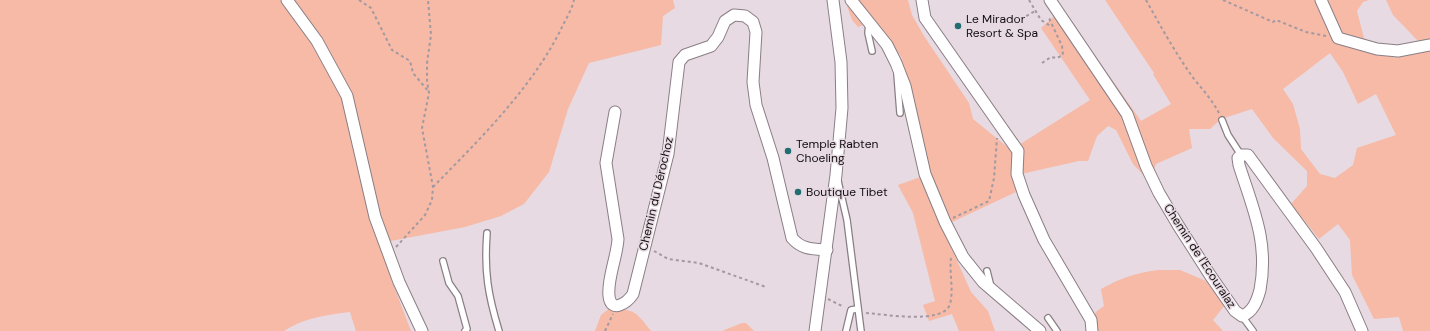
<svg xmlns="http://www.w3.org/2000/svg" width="1430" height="331" viewBox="0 0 1430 331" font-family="'DM Sans',sans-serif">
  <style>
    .green { fill: #f6baa6; fill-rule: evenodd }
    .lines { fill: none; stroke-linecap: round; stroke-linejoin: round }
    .service-casing { stroke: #8a7e85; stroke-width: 8 }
    .minor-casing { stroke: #8a7e85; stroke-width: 13 }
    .path { stroke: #a399a0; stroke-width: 2; stroke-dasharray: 3 3; stroke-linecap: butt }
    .service { stroke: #fff; stroke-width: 5.5 }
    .minor { stroke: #fff; stroke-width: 11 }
    .poi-dot { fill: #216d71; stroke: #e7dae2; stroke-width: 1.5 }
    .labels { text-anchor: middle; stroke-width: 3; stroke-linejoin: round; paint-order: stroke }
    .poi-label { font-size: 12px; fill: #110d10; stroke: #e7dae2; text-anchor: start }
    .street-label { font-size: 12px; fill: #110d10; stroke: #e7dae2 }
  </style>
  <rect width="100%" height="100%" fill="#e7dae2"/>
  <g class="green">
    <path d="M0 0H673L675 8 663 16 661 45 589 63 568 109 549 172 524 204 501 216 465 227 380 243 390 276 411 331H356L350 312C327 315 305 317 284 331H0Z"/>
    <path d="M845 0H908L912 15 924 36 961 91 969 103 973 119 1011 150 1090 100 1041 28 1062 9 1141 121 1171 104 1153 74 1154 73 1105 0H1369L1363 2 1357 11 1364 38 1396 59 1388 48 1420 43 1393 15 1386 0H1430V331H1403L1399 317 1374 319 1352 275 1350 240 1338 224 1319 239 1291 204 1307 186V171L1273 138 1252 109 1221 119 1210 129H1189L1192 148 1156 164 1150 182 1133 164 1116 130 1108 126 1097 136 1088 161H1079L1021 174 1016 192 950 223V245L971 292 988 311 995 331H959L952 314 929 321 923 305 935 301 913 213 898 185 923 176 902 87 885 47 903 60 894 46 876 23 873 21 858 27 852 20ZM1330 53 1343 72 1358 104 1376 94 1396 135 1357 148 1353 165 1335 178 1320 174 1301 149 1300 129 1293 104 1283 89Z"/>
    <path d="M1158 270H1180L1206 281 1225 305 1213 320 1223 331H1090L1089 321 1097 311 1104 306 1101 289C1121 278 1135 273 1158 270Z"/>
    <path d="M610 308C636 310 635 311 651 331H595L601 315Z"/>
    <polygon points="742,323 746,323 754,331 722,331"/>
  </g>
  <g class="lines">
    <g class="service-casing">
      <g id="service">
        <polyline points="869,23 868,33 872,51"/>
        <polyline points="897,74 900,113"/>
        <polyline points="1222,120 1228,135 1241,155"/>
        <polyline points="838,181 847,220 861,331"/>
        <path d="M487 233C484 271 488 295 499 331"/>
        <polyline points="443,261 449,283 458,296 467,329 465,331"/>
        <polyline points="987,271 991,287"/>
        <polyline points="1242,316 1253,331"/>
        <polyline points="1048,318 1057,331"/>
        <polyline points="846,331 851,310 857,309"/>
      </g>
    </g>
    <g class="minor-casing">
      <g id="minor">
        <polyline points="287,0 317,41 347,96 375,217 399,282 422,331"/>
        <polyline points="851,0 887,45 896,63 905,86 925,174 945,222 963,257 983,282 1040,331"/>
        <polyline points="922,0 925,18 1018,151 1017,174 1024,195 1044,240 1091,320 1092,331"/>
        <path d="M1050 0 1127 114 1146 166 1159 193 1178 225 1210 275 1235 311 1242 316C1253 312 1257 301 1260 290 1269 242 1253 209 1239 165L1238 158 1241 155H1248L1316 248 1345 292 1362 331"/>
        <polyline points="1321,0 1338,38 1377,49 1398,51 1430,45"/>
        <path d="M615 112 606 163 618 239C617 257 607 279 609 296 611 314 627 303 633 294L668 154 679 62 685 55 711 46 718 37 725 21 734 15 745 16 753 22 756 32 753 82 756 105 773 158 792 238C801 249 812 249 827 250"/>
        <polyline points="815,331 836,175 842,108 841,62 833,0"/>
      </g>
    </g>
    <g class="path">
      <polyline points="359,0 371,8 392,50 410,61 413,73 429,92"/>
      <polyline points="1029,0 1041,20 1052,27"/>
      <path d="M1146 0C1161 27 1176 54 1194 79 1203 90 1212 100 1219 113"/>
      <polyline points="1223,0 1273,22 1276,20 1306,32 1326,36"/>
      <polyline points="1021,19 1035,11"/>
      <polyline points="1042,63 1051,57 1057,58 1063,55 1062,46 1049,18"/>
      <path d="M433 187C480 139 534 86 563 25 567 17 572 9 574 0"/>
      <polyline points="953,218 989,201 994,178 997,138"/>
      <polyline points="396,247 425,215 432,200 433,187 422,128 429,93 427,81 427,63 431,35 428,0"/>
      <polyline points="654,251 668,259 699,263 766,287"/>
      <polyline points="828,299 844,307"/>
      <path d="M866 313C883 314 944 325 950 304 954 289 949 273 951 258"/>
      <polyline points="605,331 613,314"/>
    </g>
    <use href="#service" class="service"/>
    <use href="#minor" class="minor"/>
  </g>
  <g class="poi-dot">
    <circle cx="958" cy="26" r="4"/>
    <circle cx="788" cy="151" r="4"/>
    <circle cx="798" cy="192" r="4"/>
  </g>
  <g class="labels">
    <g class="poi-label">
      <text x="966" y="23">Le Mirador<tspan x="966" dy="14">Resort &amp; Spa</tspan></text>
      <text x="796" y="148">Temple Rabten<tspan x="796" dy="14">Choeling</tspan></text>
      <text x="806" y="196">Boutique Tibet</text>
    </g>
    <g class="street-label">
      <text transform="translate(656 194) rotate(-77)" y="4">Chemin du Dérochoz</text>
      <text transform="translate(1200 256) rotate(57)" y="4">Chemin de l'Ecouralaz</text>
    </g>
  </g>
</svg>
